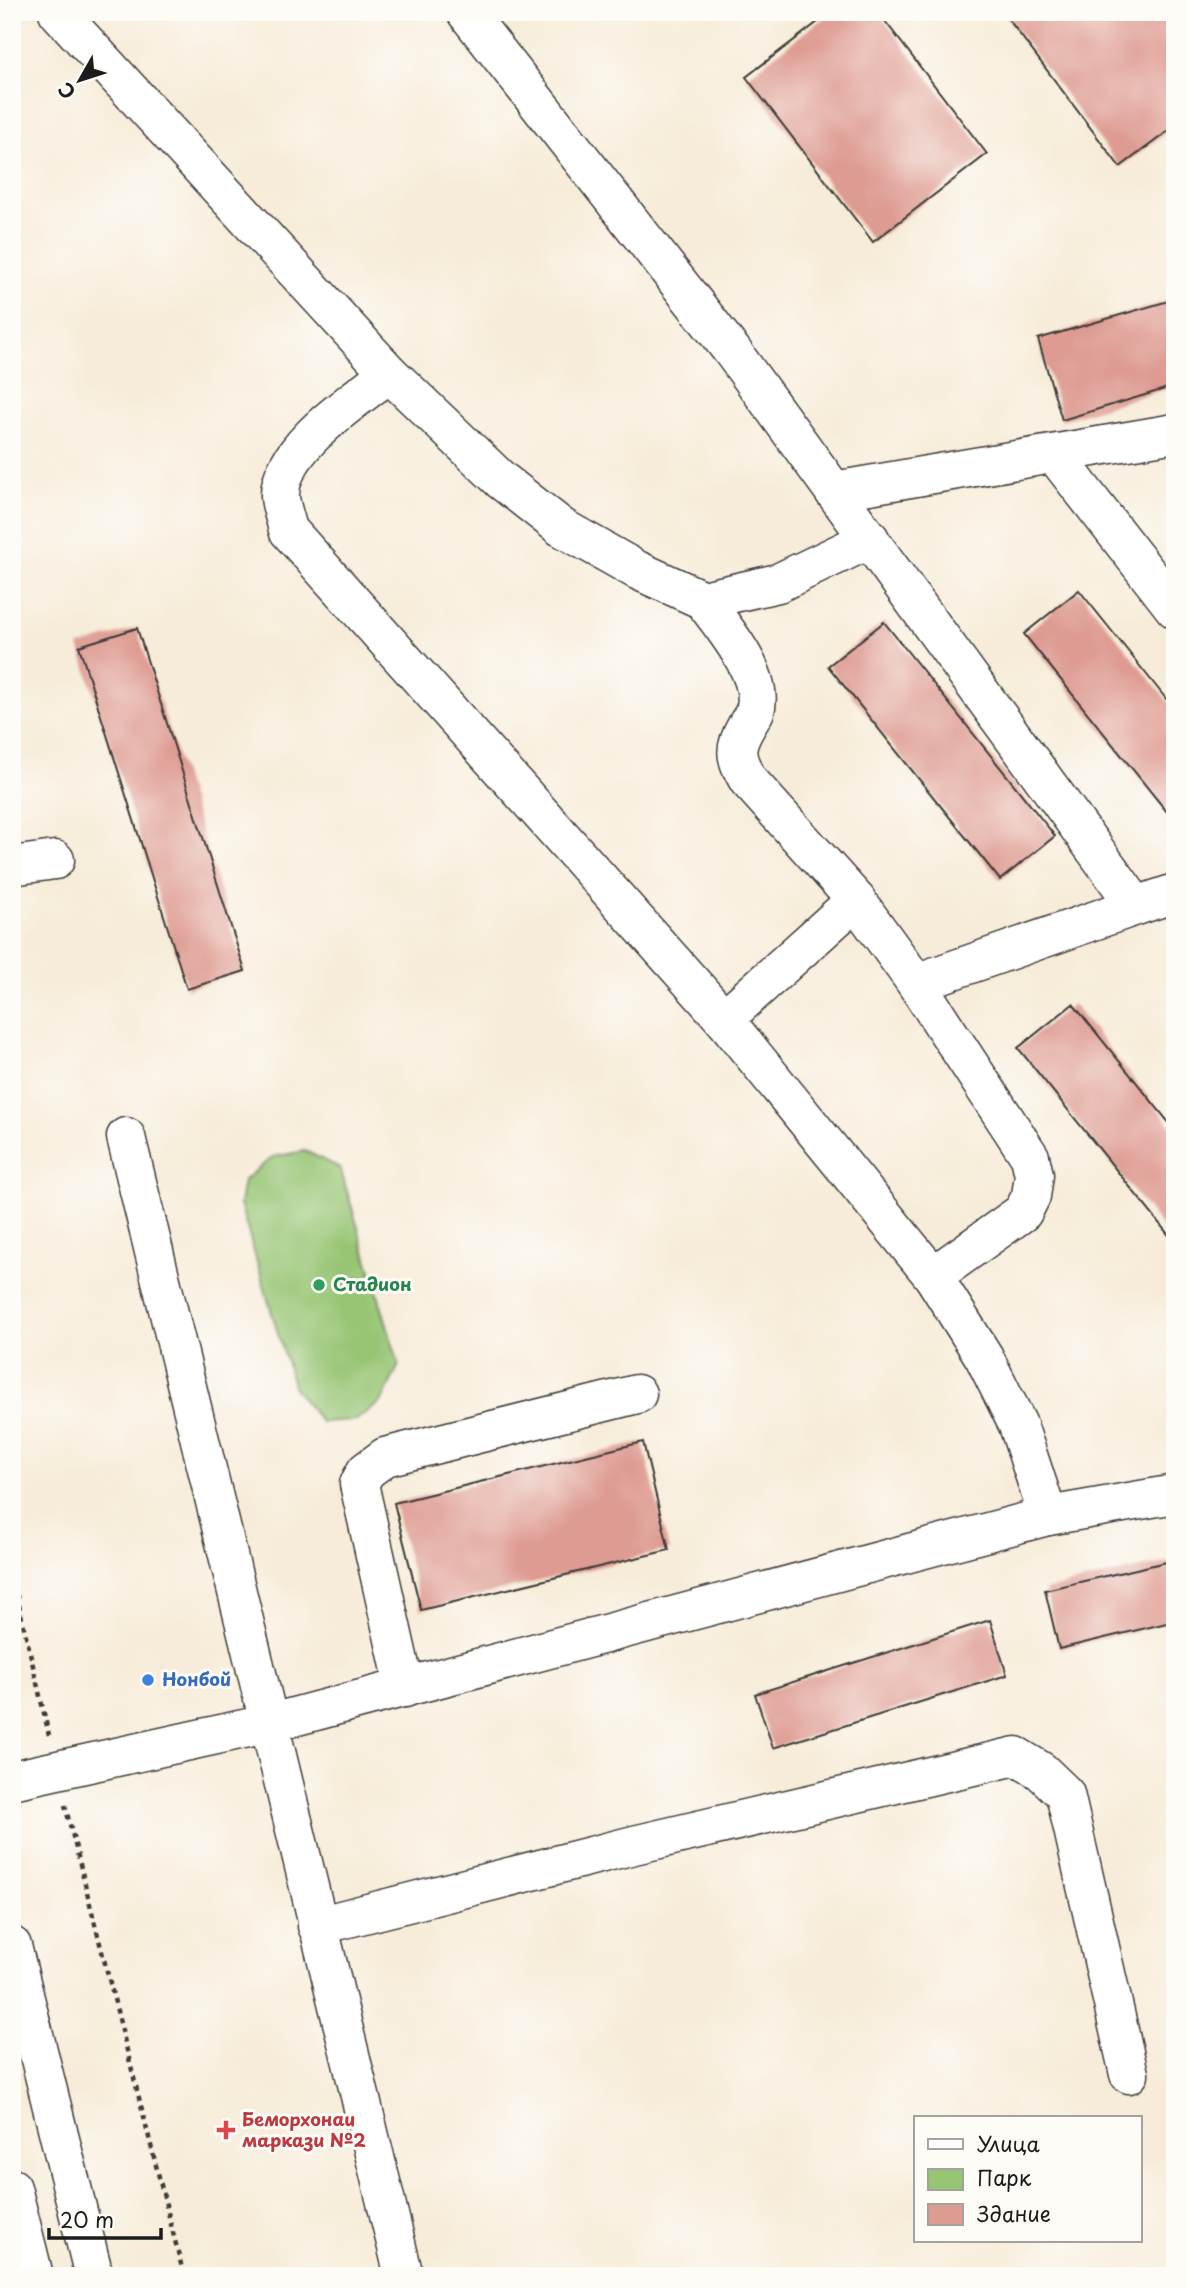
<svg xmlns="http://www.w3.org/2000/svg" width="1187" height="2288" viewBox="0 0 1187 2288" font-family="'Playpen Sans',sans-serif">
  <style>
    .green { fill: #96c573; stroke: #597048; stroke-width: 2 }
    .building { fill: #de9b92 }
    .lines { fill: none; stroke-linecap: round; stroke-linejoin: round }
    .minor-casing { stroke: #3d3b38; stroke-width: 41 }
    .highway-casing { stroke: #3d3b38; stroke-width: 41 }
    .path { stroke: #3d3b38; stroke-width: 4.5; stroke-dasharray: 5 5; stroke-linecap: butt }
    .minor { stroke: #fff; stroke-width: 38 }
    .highway { stroke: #fff; stroke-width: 38 }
    .leisure-dot { fill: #2e9e5b; stroke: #fdfcf7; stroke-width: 2.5 }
    .shop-dot { fill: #3f7fe0; stroke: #fdfcf7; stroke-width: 2.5 }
    .health-dot { fill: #e0444e; stroke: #fdfcf7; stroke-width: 2.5 }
    .labels { text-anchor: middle; stroke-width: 6; stroke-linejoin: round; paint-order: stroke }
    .leisure-label { font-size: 18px; font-weight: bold; fill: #27864d; stroke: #fdfcf7; text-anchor: start }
    .shop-label { font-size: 18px; font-weight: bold; fill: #366cbe; stroke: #fdfcf7; text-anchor: start }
    .health-label { font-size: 18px; font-weight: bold; fill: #be3a42; stroke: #fdfcf7; text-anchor: start }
  </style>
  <rect width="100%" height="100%" fill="#fdfcf7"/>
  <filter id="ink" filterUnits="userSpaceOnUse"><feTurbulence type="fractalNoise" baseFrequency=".0143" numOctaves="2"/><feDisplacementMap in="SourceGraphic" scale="14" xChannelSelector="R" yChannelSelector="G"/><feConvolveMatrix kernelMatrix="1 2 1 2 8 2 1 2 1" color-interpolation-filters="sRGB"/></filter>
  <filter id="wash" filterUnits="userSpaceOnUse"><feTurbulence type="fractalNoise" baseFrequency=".00686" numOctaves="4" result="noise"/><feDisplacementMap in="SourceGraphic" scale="28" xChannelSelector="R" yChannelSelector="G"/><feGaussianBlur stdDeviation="1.57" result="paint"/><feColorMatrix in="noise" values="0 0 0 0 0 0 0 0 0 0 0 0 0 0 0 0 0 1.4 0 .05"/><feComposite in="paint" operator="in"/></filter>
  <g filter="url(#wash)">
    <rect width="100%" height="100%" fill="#f7ecd9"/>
    <polygon class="green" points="305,1151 340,1168 399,1365 381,1402 356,1420 321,1422 294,1388 240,1204 244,1180 273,1157"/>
    <g id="blocks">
      <g class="building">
        <polygon points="831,12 878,12 987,154 873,242 746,77"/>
        <polygon points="1003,12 1175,12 1175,126 1120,167"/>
        <polygon points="1175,299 1175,386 1062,420 1038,339"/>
        <polygon points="1079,590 1175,710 1175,822 1024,634"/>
        <polygon points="884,622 1055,836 1000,880 828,666"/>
        <polygon points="137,628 245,971 187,989 79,646"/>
        <polygon points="1073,1004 1175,1130 1175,1243 1018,1048"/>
        <polygon points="643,1442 669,1550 421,1610 394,1503"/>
        <polygon points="1175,1560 1175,1621 1059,1649 1045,1590"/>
        <polygon points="990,1620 1007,1675 773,1748 755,1694"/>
      </g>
    </g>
  </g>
  <g filter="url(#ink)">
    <use href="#blocks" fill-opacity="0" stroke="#3d3b38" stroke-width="2"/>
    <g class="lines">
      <g class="minor-casing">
        <g id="minor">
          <polyline points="58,12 389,373 501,480 561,527 637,570 703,600 778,583 870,539"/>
          <polyline points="466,12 732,351 1136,906 1175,893"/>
          <path d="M389 373C355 400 278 449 280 497 281 508 286 520 288 530L724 1019 933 1276"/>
          <polyline points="1055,455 1175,609"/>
          <polyline points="834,491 1175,433"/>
          <path d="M703 600C722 626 766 676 755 711 753 716 749 721 747 725 733 749 735 757 748 780L856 900 916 983 1030 1157 1034 1175 1031 1196 1023 1212 933 1276 984 1357 1018 1425 1048 1516"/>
          <polyline points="12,866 55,860"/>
          <polyline points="916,983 1136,906"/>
          <polyline points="724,1019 856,900"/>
          <path d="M126 1137C220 1516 310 1896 404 2276"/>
          <polyline points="405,1688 359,1484 366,1471 385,1457 637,1394"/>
          <polyline points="12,1780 271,1723 1048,1516 1175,1494"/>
          <polyline points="317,1926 634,1845 1016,1756 1041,1771 1065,1794 1129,2074"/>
        </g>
      </g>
      <g class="highway-casing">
        <g id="highway">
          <polyline points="12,1946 94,2276"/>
          <polyline points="12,2188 34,2276"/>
        </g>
      </g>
      <g class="path">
        <polyline points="12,1575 49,1735"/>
        <polyline points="65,1805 184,2276"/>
      </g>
      <use href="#minor" class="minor"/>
      <use href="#highway" class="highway"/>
    </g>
  </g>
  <circle class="leisure-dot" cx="319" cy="1285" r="7"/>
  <circle class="shop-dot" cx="148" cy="1680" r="7"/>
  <path class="health-dot" d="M222.5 2119.5h7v7h7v7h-7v7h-7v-7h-7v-7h7z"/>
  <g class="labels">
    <g class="leisure-label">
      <text x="333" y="1291">Стадион</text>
    </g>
    <g class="shop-label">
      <text x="162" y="1686">Нонбой</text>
    </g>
    <g class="health-label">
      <text x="242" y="2126">Беморхонаи<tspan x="242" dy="21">маркази №2</tspan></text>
    </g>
  </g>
  <rect width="1187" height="2288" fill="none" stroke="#fdfcf7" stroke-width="42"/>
  <rect x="914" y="2116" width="228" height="126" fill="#fdfcf7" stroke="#a3a29f" stroke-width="2"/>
  <rect x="928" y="2139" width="35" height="10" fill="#ffffff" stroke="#a3a29f" stroke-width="2"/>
  <text x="977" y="2152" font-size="21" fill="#1c1c1c">Улица</text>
  <rect x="928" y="2169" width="35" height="21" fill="#96c573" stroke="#a3a29f" stroke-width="2"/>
  <text x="977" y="2186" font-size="21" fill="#1c1c1c">Парк</text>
  <rect x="928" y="2204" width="35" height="21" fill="#de9b92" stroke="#a3a29f" stroke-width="2"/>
  <text x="977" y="2222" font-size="21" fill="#1c1c1c">Здание</text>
  <g transform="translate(80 80) rotate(231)" stroke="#fdfcf7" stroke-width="5" paint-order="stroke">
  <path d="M0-5L12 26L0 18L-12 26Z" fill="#1c1c1c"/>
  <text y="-10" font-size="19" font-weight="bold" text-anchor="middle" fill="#1c1c1c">С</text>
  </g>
  <path d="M49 2228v10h112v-10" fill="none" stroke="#1c1c1c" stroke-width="3.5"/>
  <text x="60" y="2228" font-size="21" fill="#1c1c1c" stroke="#fdfcf7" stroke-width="5" paint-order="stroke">20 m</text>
</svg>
